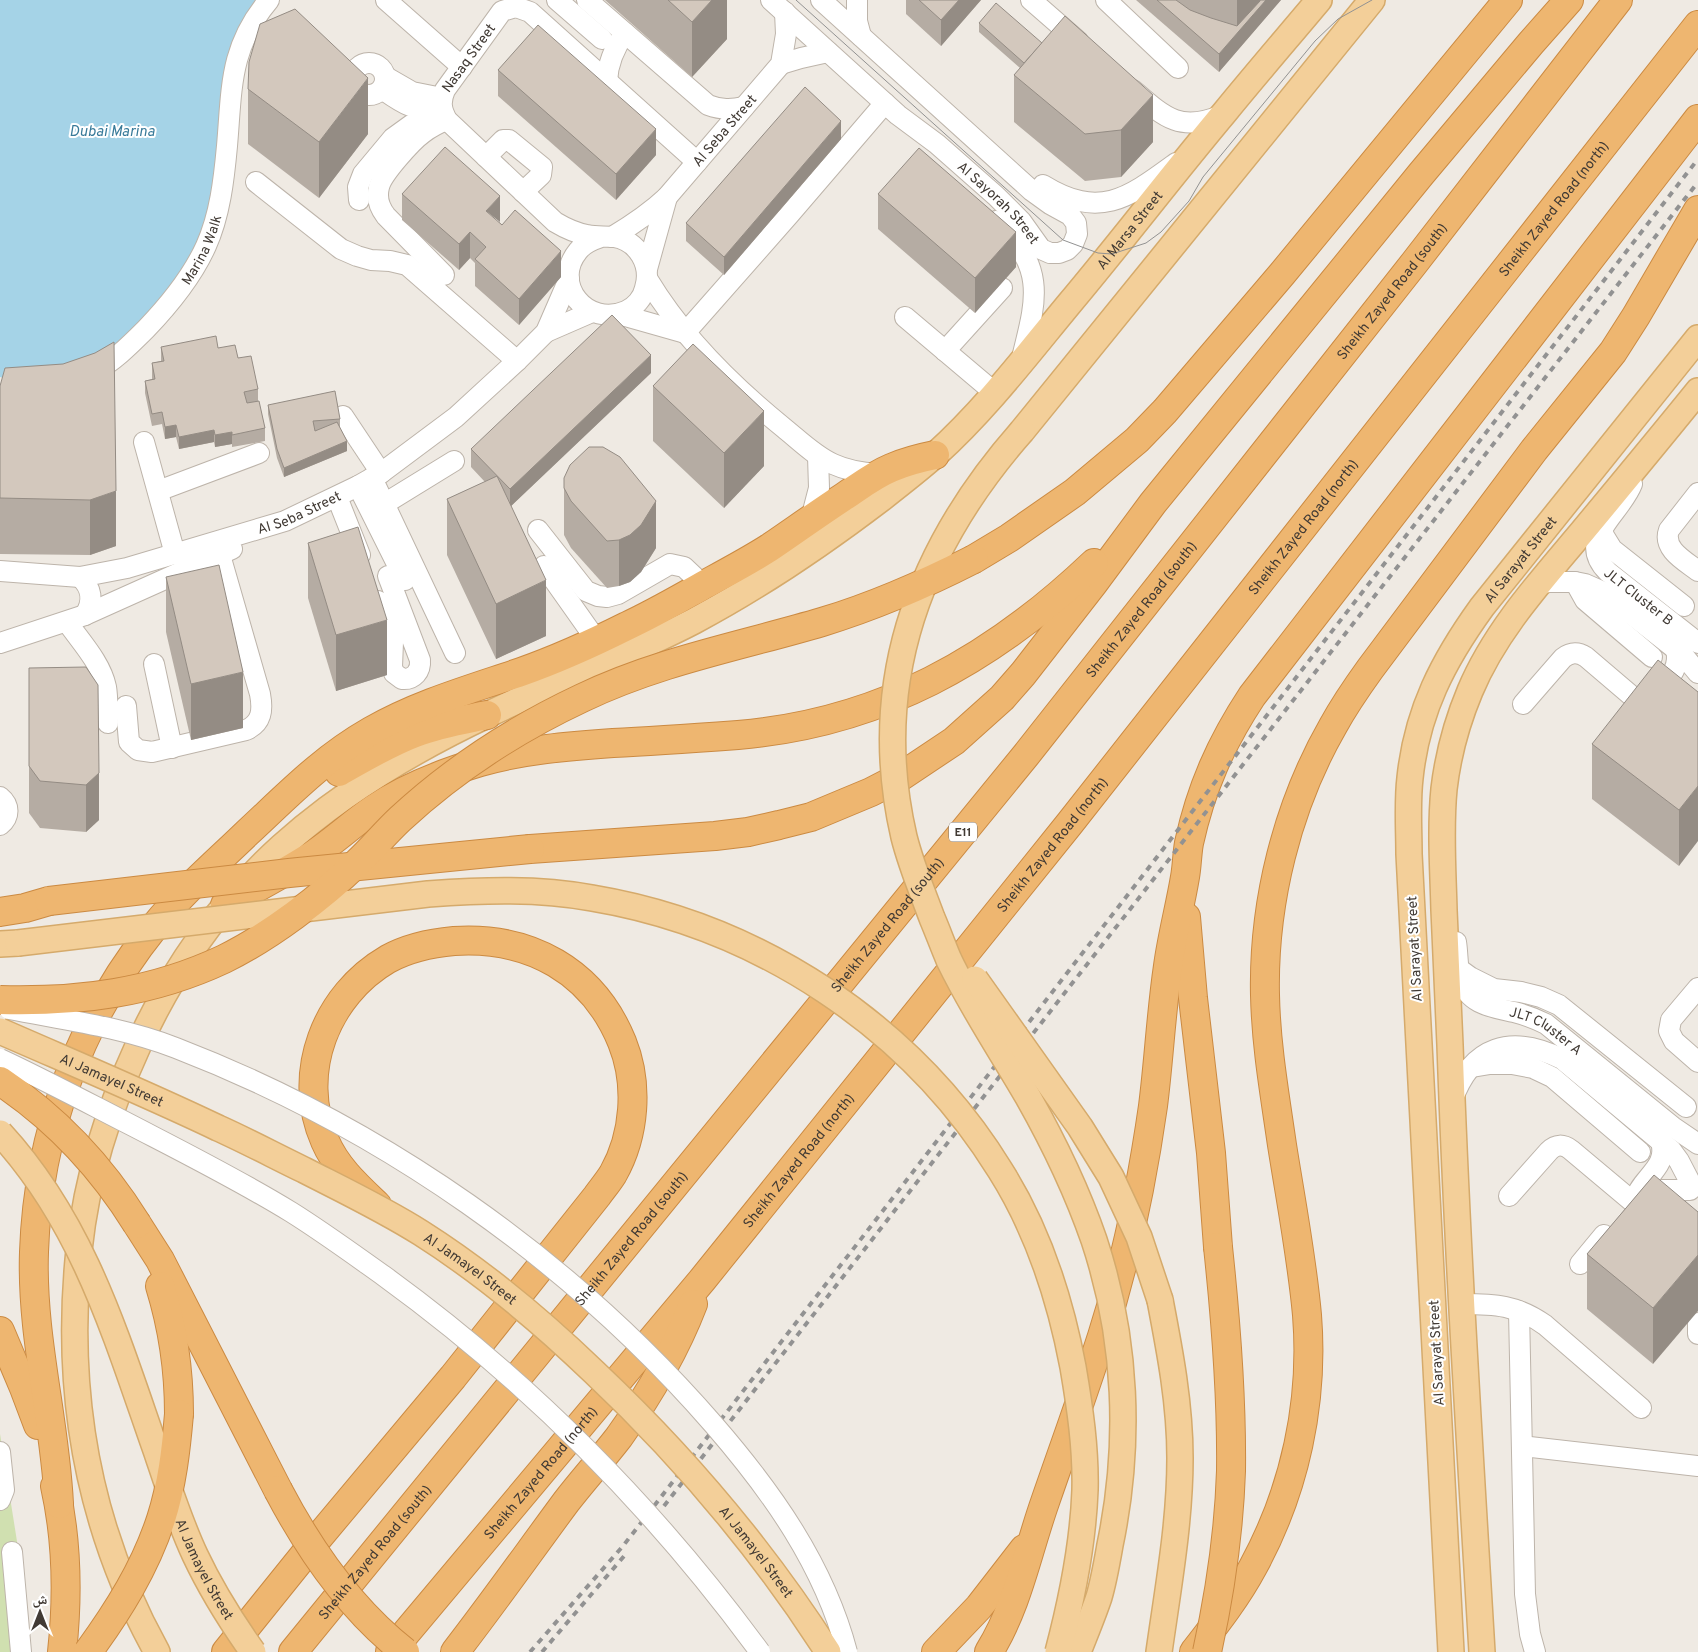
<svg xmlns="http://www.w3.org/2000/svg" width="1698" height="1652" viewBox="0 0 1698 1652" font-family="Overpass,'Noto Naskh Arabic',sans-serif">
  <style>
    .green { fill: #d0e0b0 }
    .water { fill: #a5d3e7 }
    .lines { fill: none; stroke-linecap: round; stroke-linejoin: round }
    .minor-casing { stroke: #bdb4aa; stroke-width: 22 }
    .major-casing { stroke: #d5aa6b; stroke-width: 28 }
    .highway-casing { stroke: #cb8a42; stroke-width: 30 }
    .minor { stroke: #fff; stroke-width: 20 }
    .major { stroke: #f3cf99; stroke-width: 25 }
    .highway { stroke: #eeb670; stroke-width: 28 }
    .tram { stroke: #929292; stroke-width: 1 }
    .rail { stroke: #929292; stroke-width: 4; stroke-dasharray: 6 6; stroke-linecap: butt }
    .minor-bridge-casing { stroke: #bdb4aa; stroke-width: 22; stroke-linecap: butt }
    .major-bridge-casing { stroke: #d5aa6b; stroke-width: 28; stroke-linecap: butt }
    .highway-bridge-casing { stroke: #cb8a42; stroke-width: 30; stroke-linecap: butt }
    .minor-bridge { stroke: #fff; stroke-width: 20 }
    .major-bridge { stroke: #f3cf99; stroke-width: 25 }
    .highway-bridge { stroke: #eeb670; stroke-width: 28 }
    .wall { fill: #b5aca3 }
    .shaded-wall { fill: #948c84 }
    .building { fill: #d3c8bd; stroke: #948c84 }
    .labels { text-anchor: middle; stroke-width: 4; stroke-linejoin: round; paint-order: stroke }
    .shield { fill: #fff; stroke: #7a7571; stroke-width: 1 }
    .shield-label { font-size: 12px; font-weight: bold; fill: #413a34 }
    .street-label { font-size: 14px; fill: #413a34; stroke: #fff }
    .water-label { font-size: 15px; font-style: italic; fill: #387a99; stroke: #fff }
  </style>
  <rect width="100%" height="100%" fill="#efeae3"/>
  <polygon class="green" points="0,1434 22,1573 27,1652 0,1652"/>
  <polygon class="water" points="0,0 265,0 254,13 216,204 185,280 105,361 26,384 0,377"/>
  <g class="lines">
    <g class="minor-casing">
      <g id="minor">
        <polyline points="386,0 462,67"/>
        <polyline points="557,0 602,39"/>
        <path d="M587 0 708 105C721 110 731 110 744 107"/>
        <path id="s1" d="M771 0 898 115 937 144 996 196 1021 221 1041 249 1050 253H1059L1067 250 1073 244 1077 234 1076 223 1070 215 1050 204 1032 191 821 0"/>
        <polyline points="857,0 857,21 861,36"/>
        <polyline points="1031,0 1078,41"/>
        <polyline points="1106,0 1178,68"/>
        <circle cx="369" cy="79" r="16"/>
        <polyline points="781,64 801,58 828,52"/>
        <polyline points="386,77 412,92 442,98"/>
        <path d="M607 81C608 62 614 48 625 33"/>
        <path d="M382 89C402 103 415 113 441 108"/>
        <path d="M1133 90C1164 117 1180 133 1222 115"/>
        <polyline points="486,157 503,140 509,140 542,167 541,175 523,192"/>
        <polyline points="256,182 341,249 357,256 371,260 390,261 407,265 517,361"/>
        <path d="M1043 185C1100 220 1128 198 1176 163"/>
        <polyline points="359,200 358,187 363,174 393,138 411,125 436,115"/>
        <path d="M996 221C1048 269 1036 300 1021 362"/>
        <path id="s2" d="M601 237C592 240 583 244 578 251 551 284 587 328 626 311 635 307 643 298 645 288 652 265 638 241 614 237 605 236 596 237 587 235 576 233 565 228 555 222L447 120C441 109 440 102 445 90L502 11 516 7 530 12 697 162"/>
        <path id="s3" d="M612 237C632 225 650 213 667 197L781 64 786 34 785 12"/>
        <polyline points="647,269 667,197"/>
        <path d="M444 275 386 216C379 207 376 198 379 187 382 174 412 141 423 133 431 127 439 123 447 120"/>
        <path d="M648 280C683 338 732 386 784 428 800 441 815 456 833 464 848 471 863 473 878 474"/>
        <polyline points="618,314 685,333"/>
        <polyline points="905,317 995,393"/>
        <polyline points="546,332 592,312"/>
        <polyline points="685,333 789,215 885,103"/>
        <polyline points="945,351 1002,288"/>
        <path id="s4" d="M91 374C113 362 129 346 146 329 170 304 192 277 206 246 220 215 224 179 227 146 232 89 229 47 269 0"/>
        <polyline points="343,416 381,473"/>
        <polyline points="144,442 175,554"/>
        <polyline points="372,478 455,653"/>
        <path id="s5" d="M1632 484C1620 515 1575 539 1608 572L1698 643"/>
        <polyline points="358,486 405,580"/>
        <polyline points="158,491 259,453"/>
        <path d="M1698 493 1669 530C1662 549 1685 561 1698 571"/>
        <polyline points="337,497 360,555"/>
        <polyline points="384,504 454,461"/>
        <polyline points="811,519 819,488 818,456"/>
        <polyline points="1602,529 1604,536 1612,549 1684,606"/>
        <polyline points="538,530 586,591 598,596 607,597 618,594 670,564 684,567 703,585"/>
        <polyline points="544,566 597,641"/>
        <path id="s6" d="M0 571 80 577 127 568 285 521 358 486 381 473 456 417 517 361 546 332 569 279"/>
        <path d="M80 577C92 588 94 601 85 615"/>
        <polyline points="1575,582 1585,600 1652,657"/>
        <polyline points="1538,584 1550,582 1575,582 1585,584 1603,592 1683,655 1698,673"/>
        <path d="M378 601 393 642 392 667 394 673 402 679C414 680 421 671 420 660L388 576"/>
        <path d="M67 622C81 642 101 663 106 687 108 698 107 711 108 723"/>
        <polyline points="0,643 85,615 232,549"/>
        <polyline points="154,664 172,748"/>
        <path d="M1656 694C1667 680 1681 669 1676 650"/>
        <path d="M1523 704 1563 658C1571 652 1578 652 1586 657L1647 709"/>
        <path d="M126 706 129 742 138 750 152 752 246 730C262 723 263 710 260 694L220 555"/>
        <path d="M0 797C10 805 10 817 0 825"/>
        <path id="s7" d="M1456 942C1458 954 1457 969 1461 980 1469 1005 1492 1007 1514 1012 1526 1015 1536 1019 1546 1024L1673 1127 1698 1144"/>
        <polyline points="1459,969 1470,977 1494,989 1521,992 1541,997 1559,1005 1686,1107"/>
        <polyline points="1698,988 1671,1020 1669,1031 1674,1041 1698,1062"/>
        <polyline points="1472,1067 1490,1064 1512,1064 1533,1068 1552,1077 1640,1152"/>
        <path d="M1452 1101C1472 1045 1511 1034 1562 1059L1671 1150 1679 1161 1691 1184"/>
        <polyline points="1645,1194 1657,1190 1690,1190"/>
        <path d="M1509 1196 1549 1151C1556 1144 1563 1144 1571 1150L1633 1202"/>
        <path d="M1635 1199C1641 1178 1669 1167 1661 1142"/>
        <polyline points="1580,1264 1604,1235"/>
        <path d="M1462 1304C1495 1304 1517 1305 1545 1325L1641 1408"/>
        <polyline points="1519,1311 1525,1594 1530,1634 1535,1652"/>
        <polyline points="1698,1323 1698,1334"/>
        <polyline points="1522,1446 1698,1466"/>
        <polyline points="0,1452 4,1490 0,1500"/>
        <polyline points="12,1552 21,1652"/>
      </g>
    </g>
    <g class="major-casing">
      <g id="major">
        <polyline points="1022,431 1372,0"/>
        <polyline points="0,944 18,943"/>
        <path id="s8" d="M157 1652C87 1526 64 1393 79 1250 87 1176 107 1114 138 1046 212 882 330 789 489 714 557 681 627 656 694 621 760 586 823 543 882 498 900 484 918 470 935 455 985 410 1026 356 1069 304 1122 241 1172 175 1225 112 1256 74 1288 37 1319 0"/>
        <path d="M1159 1652C1168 1588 1180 1523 1180 1458 1180 1404 1170 1352 1160 1300"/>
        <path id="s9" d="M1451 1652 1409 854C1409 829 1407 803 1410 778 1417 711 1443 661 1482 607L1698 338"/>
        <path d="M1482 1652C1470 1450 1457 1248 1450 1045 1448 1000 1446 955 1444 910 1443 870 1440 829 1444 789 1448 755 1457 722 1470 691 1495 631 1541 581 1582 532 1621 485 1660 438 1698 391"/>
      </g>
    </g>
    <g class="highway-casing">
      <g id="highway">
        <polyline points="974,559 1009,538 1075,492 1137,440 1165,411 1282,274 1508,0"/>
        <path d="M339 772C364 758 388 743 415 733 438 724 463 720 487 715"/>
        <polyline points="530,849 715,836 748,832 779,825 811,817 871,792 900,777 954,741 1002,698 1023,674 1093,584 1153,503 1421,174 1531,43 1569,0"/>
        <path d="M225 905C255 889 285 873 313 855 334 841 353 823 374 809 406 787 443 773 480 762 522 750 569 746 613 743 654 741 696 738 738 735 880 723 992 660 1094 563"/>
        <polyline points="0,912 25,908 49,901"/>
        <polyline points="1186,917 1193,998 1211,1153 1218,1247"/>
        <polyline points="137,1224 160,1260 278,1490"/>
        <path d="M160 1286C173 1328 179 1370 179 1414"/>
        <polyline points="0,1331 24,1388 38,1425"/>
        <path d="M55 1486C67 1540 68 1597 62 1652"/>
        <path d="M59 1504C55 1419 31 1337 34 1252 38 1132 80 1019 155 926 182 892 216 863 247 833 288 795 322 759 371 731 418 704 471 689 521 672 558 659 593 643 627 626 653 614 677 600 702 586 724 574 747 562 769 548 794 531 819 513 845 496 860 486 874 475 891 468 905 462 920 458 935 455"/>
        <path d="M226 1652 313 1544 453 1377 597 1196C602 1189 608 1182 613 1174 635 1135 639 1084 622 1042 593 971 530 936 454 941 432 943 408 948 388 959 326 995 295 1073 325 1141 336 1167 357 1186 377 1205"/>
        <path id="s10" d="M293 1652 1026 755 1415 262 1618 0"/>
        <path id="s11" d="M390 1652 703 1279 1070 823 1698 25"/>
        <path d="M455 1652C493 1603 529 1552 566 1502 583 1480 602 1459 619 1437 649 1395 675 1351 693 1304"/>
        <polyline points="936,1652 979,1607 1024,1549"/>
        <path d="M989 1652C1018 1605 1027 1553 1045 1502 1064 1447 1084 1392 1102 1336 1126 1261 1142 1183 1153 1106 1159 1059 1161 1013 1168 966 1172 936 1180 907 1185 877 1187 866 1187 854 1189 843 1201 788 1221 743 1252 696L1698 119"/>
        <path d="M1194 1652C1215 1625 1237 1597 1253 1567 1295 1490 1314 1402 1307 1315 1302 1259 1291 1202 1282 1145 1275 1096 1266 1046 1265 995 1263 903 1287 806 1333 726 1344 706 1357 687 1370 669L1534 450 1613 352 1636 316 1698 210"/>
      </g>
    </g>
    <use href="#minor" class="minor"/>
    <use href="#major" class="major"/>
    <use href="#highway" class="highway"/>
    <polyline class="tram" points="796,0 1063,240 1098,253 1112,254 1146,243 1161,232 1189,201 1203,177 1315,41 1338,19 1372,0"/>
    <g class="rail">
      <polyline points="664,1506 1698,182"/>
      <polyline points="530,1652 623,1546 1698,159"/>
      <polyline points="542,1652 625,1555"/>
    </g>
    <g class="minor-bridge-casing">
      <g id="minor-bridge">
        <path d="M9 1009C65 1020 122 1027 176 1048 381 1127 570 1259 714 1425 772 1492 824 1565 847 1652"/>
        <path d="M0 1059C45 1080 88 1103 131 1125 185 1153 239 1180 291 1212 323 1232 353 1254 384 1276 530 1382 653 1506 760 1652"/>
      </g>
    </g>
    <g class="major-bridge-casing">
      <g id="major-bridge">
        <path d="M1022 431C919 548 868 682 904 837 911 865 922 891 932 918 938 932 943 946 949 960 972 1008 1002 1052 1028 1097 1054 1143 1077 1191 1094 1240 1127 1339 1131 1444 1110 1545 1107 1562 1104 1580 1099 1597 1093 1615 1085 1634 1078 1652"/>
        <path d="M18 943 428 894C483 890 538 888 592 898 759 926 911 1026 1000 1170 1038 1230 1060 1298 1073 1367 1080 1408 1086 1449 1085 1490 1083 1545 1072 1599 1058 1652"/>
        <polyline points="975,979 1080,1127 1111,1177 1139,1237 1160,1300"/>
        <path id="s12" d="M0 1031C73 1063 147 1094 218 1128 247 1141 275 1156 304 1170 343 1190 383 1209 421 1233 484 1273 540 1320 594 1372 683 1456 762 1549 828 1652"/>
        <path id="s13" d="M0 1133C85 1225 117 1340 158 1456 169 1489 180 1523 195 1555 211 1589 231 1621 253 1652"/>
      </g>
    </g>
    <g class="highway-bridge-casing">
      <g id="highway-bridge">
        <polyline points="49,901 289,873 530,849"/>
        <path d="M0 1000C79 1002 152 993 224 959 269 937 322 897 358 862 372 849 385 833 400 819 453 770 516 729 582 698 659 661 741 646 822 622 875 606 925 584 974 559"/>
        <path d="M0 1081C57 1119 101 1166 137 1224"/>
        <path d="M278 1490C310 1551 350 1609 405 1652"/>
        <path d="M88 1652C118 1611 145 1568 161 1519 172 1485 176 1449 179 1414"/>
        <path d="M1207 1652C1220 1593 1229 1532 1231 1471 1232 1396 1226 1322 1218 1247"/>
      </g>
    </g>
    <use href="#minor-bridge" class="minor-bridge"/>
    <use href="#major-bridge" class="major-bridge"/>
    <use href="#highway-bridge" class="highway-bridge"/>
  </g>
  <g class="wall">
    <polygon points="605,0 727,0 727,39 692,77"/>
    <polygon points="906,0 981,0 941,46 906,14"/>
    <polygon points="1136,0 1281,0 1219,72"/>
    <polygon points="979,23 1153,142 1121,177 1085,181 1014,122 1014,75 1020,68 979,32"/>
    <polygon points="498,70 656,155 616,200 498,96"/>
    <polygon points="248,89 368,134 319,198 248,144"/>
    <polygon points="841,139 724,275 686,241 686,223"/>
    <polygon points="402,194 499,222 561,277 519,325 475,286 475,263 470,258 459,270 402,220"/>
    <polygon points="878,194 1016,267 975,313 878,229"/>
    <polygon points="161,347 218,348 238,358 258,389 258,401 265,428 265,441 232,447 232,444 215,447 214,442 179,449 176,437 165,439 162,424 152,426 145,393 145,381 152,379 152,363 161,361"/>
    <polygon points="63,364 116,546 90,555 0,554 0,386"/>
    <polygon points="651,373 511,506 546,636 496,659 447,555 447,499 485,482 471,467 471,449"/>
    <polygon points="653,386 764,466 724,508 653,441"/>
    <polygon points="268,405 340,419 340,428 347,451 284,477 277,458 268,414"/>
    <polygon points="564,478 656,548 641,572 630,582 619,586 607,588 571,548 564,535"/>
    <polygon points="308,543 387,675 336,691 308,598"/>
    <polygon points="166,577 243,728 191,740 166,632"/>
    <polygon points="29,668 99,773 99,820 86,832 40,828 29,813"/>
    <polygon points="1698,692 1679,866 1592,799 1592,744"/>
    <polygon points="1654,1175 1653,1364 1587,1309 1587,1254"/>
  </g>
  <g class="shaded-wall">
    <polygon points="712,0 727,0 727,39 692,77 692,22"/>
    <polygon points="959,0 981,0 941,46 941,20"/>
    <polygon points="1237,0 1281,0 1219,72 1219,54 1237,33"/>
    <polygon points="368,78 368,134 319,198 319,142"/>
    <polygon points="1153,95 1153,142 1121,177 1121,130"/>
    <polygon points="841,121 841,139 724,275 724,257"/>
    <polygon points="656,129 656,155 616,200 616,174"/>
    <polygon points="500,196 500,222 486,211"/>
    <polygon points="470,232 470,258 459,270 459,244"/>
    <polygon points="1016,232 1016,267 975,313 975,278"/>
    <polygon points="561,251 561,277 519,325 519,299"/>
    <polygon points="651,355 651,373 510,507 510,489"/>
    <polygon points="764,411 764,466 724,508 724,453"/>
    <polygon points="176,425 176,437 165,439 165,427"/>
    <polygon points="214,430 214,442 179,449 179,437"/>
    <polygon points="232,432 232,444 215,447 215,435"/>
    <polygon points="347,441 347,451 284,477 284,468"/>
    <polygon points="116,491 116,546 90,555 90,500"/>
    <polygon points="656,501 656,548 641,572 630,582 619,586 619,540"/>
    <polygon points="546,580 546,636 496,659 496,604"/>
    <polygon points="387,620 387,675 336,691 336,635"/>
    <polygon points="243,672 243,728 191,740 191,684"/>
    <polygon points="99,773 99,820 86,832 86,785"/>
    <polygon points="1698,786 1698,841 1679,866 1679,810"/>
    <polygon points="1698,1255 1698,1311 1653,1364 1653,1308"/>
  </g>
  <g class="building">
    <polygon points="668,0 712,0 692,22"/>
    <polygon points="919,0 959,0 941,20"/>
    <polygon points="1157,0 1176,0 1190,10 1211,18 1237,26 1260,1 1260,0 1266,0 1219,54"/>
    <polygon points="996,3 1042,43 1024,63 979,23"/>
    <polygon points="295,9 368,78 319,142 248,89 249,62 260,24"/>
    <polygon points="1065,16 1153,95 1121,130 1085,134 1014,75"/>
    <polygon points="538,25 656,129 616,174 498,70"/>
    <polygon points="805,87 841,121 724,257 686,223"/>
    <polygon points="445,147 500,196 486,211 502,225 515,210 561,251 519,299 475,259 486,247 470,232 459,244 402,194"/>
    <polygon points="919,148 1016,232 975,278 878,194"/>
    <polygon points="612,315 651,355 510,489 471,449"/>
    <polygon points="216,336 218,348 235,345 238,358 251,356 258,389 244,392 247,403 259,401 265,428 232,435 232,432 215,435 214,430 179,437 176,425 165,427 162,412 152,414 145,381 155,379 152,363 164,361 161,347"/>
    <polygon points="114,342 116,491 90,500 0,498 0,386 5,368 63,364 95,353"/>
    <polygon points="693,344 764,411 724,453 653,386"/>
    <polygon points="335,391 340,419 313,421 315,431 337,422 347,441 284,468 277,449 268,405"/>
    <polygon points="589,447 603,447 620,457 656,501 641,525 630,535 619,540 607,541 571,501 564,488 564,478 570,465"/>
    <polygon points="497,476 546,580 496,604 447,499"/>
    <polygon points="358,527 387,620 336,635 308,543"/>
    <polygon points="219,565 243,672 191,684 166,577"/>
    <polygon points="1658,660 1698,692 1698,786 1679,810 1592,744"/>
    <polygon points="86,667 98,685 99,773 86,785 40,781 29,766 29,668"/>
    <polygon points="1654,1175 1698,1212 1698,1255 1653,1308 1587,1254"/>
  </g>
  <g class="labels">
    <rect class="shield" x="949" y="822.5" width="28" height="19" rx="4"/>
    <g class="shield-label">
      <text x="963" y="836">E11</text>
    </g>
    <g class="street-label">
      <text dy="5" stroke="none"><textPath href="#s2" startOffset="514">Nasaq Street</textPath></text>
      <text dy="5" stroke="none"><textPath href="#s3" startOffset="156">Al Seba Street</textPath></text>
      <text dy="5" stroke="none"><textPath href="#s1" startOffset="305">Al Sayorah Street</textPath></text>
      <text dy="5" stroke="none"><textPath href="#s11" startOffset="1854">Sheikh Zayed Road (north)</textPath></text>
      <text dy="5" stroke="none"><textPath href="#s8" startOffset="1940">Al Marsa Street</textPath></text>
      <text dy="5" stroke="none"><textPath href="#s4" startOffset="169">Marina Walk</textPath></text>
      <text dy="5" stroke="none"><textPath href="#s10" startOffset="1749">Sheikh Zayed Road (south)</textPath></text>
      <text dy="5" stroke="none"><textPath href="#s6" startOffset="309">Al Seba Street</textPath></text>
      <text dy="5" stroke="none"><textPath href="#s11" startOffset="1449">Sheikh Zayed Road (north)</textPath></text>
      <text dy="5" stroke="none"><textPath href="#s9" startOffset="1124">Al Sarayat Street</textPath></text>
      <text dy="5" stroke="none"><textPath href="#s5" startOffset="141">JLT Cluster B</textPath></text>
      <text dy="5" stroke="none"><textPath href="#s10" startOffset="1344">Sheikh Zayed Road (south)</textPath></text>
      <text dy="5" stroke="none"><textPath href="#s11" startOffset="1044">Sheikh Zayed Road (north)</textPath></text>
      <text dy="5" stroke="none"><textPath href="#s10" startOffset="939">Sheikh Zayed Road (south)</textPath></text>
      <text transform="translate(1414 949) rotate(-93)" y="5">Al Sarayat Street</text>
      <text dy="5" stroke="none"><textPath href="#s7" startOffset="141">JLT Cluster A</textPath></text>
      <text dy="5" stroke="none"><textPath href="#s12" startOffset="122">Al Jamayel Street</textPath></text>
      <text dy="5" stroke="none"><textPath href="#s11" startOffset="639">Sheikh Zayed Road (north)</textPath></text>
      <text dy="5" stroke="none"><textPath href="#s10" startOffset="534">Sheikh Zayed Road (south)</textPath></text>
      <text dy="5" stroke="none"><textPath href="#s12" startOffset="528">Al Jamayel Street</textPath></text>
      <text transform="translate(1436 1353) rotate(-93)" y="5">Al Sarayat Street</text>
      <text dy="5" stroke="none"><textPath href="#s11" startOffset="234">Sheikh Zayed Road (north)</textPath></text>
      <text dy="5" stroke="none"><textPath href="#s10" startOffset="129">Sheikh Zayed Road (south)</textPath></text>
      <text dy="5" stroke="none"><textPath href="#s12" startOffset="932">Al Jamayel Street</textPath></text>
      <text dy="5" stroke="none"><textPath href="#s13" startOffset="485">Al Jamayel Street</textPath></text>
    </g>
    <g class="water-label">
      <text x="112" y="136">Dubai Marina</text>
    </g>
  </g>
  <g transform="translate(40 1612)" stroke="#ffffff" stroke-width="4" paint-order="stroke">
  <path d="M0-4L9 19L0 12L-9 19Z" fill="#413a34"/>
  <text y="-8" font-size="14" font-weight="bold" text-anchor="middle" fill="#413a34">ش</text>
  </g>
</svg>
